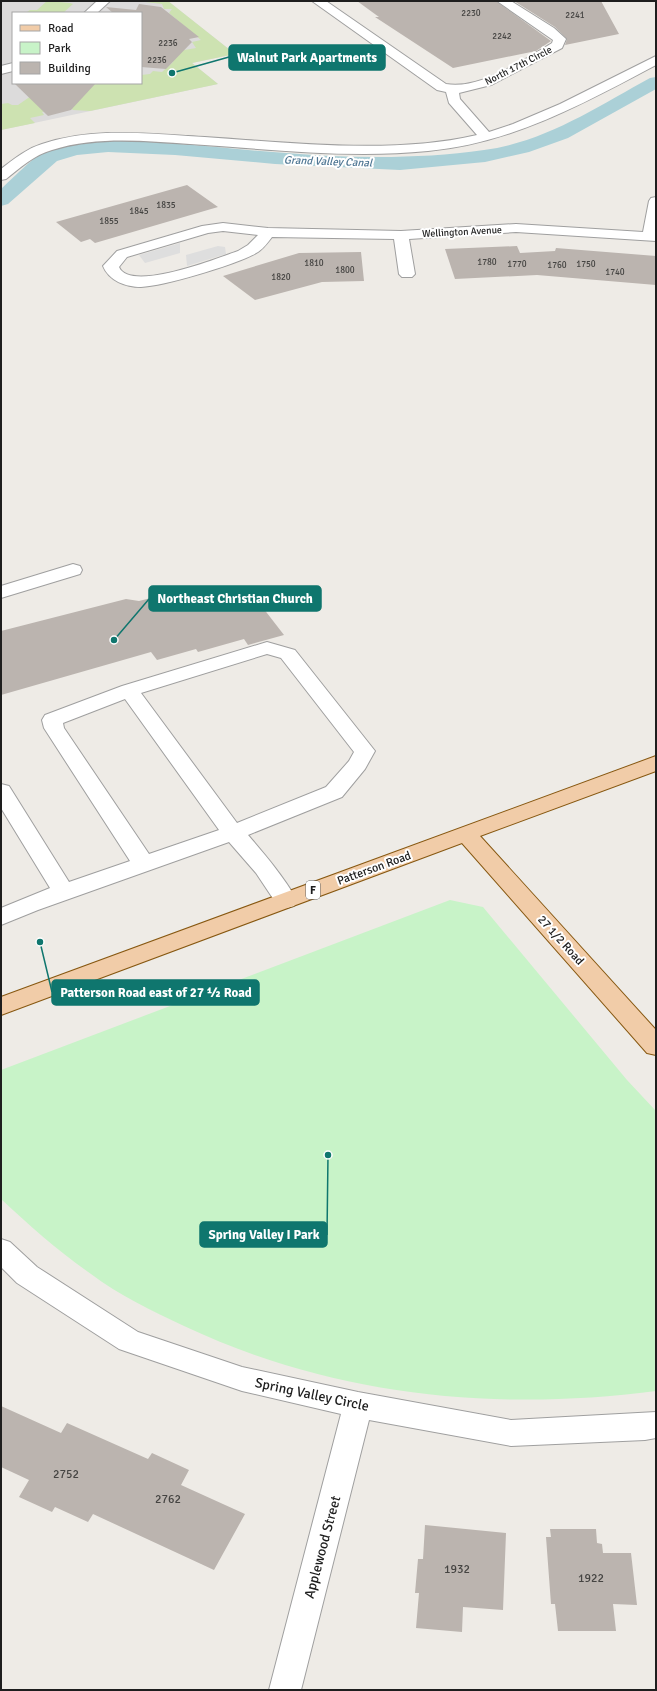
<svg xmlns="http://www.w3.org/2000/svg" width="657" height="1691" viewBox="0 0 657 1691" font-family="Signika,sans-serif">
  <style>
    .residential { fill: #dcdbdb; fill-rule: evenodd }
    .grass { fill: #cde2b1 }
    .park { fill: #c8f3c8 }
    .parking { fill: #dedede }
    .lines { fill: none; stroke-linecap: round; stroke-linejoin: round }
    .canal { fill: #abd0d7; fill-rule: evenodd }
    .building { fill: #bbb4af }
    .minor-casing { stroke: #9f9f9f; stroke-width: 2 }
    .major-casing { stroke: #875811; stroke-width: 2 }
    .minor { fill: #fff; fill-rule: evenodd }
    .major { fill: #f1cca8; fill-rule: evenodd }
    .labels { text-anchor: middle; stroke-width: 4; stroke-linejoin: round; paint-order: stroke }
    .far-number-label { font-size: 9px; fill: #454442 }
    .far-street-label { font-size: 10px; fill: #1e1e1e; stroke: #fff }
    .far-water-label { font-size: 11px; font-style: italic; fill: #4f7794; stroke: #fff }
    .shield { fill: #fff; stroke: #626262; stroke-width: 1 }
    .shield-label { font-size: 11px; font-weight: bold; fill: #1e1e1e }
    .street-label { font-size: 12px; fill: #1e1e1e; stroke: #fff }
    .near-number-label { font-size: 12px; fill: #454442 }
    .near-street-label { font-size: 14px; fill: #1e1e1e; stroke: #fff }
    .leader { fill: none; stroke: #0f766e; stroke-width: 1.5 }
    .callout-dot { fill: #0f766e; stroke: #fff; stroke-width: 1.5 }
    .callout { fill: #0f766e; stroke: #0f766e; stroke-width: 1.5 }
    .callout-label { font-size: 13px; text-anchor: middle; font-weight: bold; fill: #fff }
  </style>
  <rect width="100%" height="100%" fill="#eeebe6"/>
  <path class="residential" d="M1 1H168L235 54 192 63 218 84 1 130ZM13 13H141V83H13Z"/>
  <g class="grass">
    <polygon points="47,1 70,3 73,4 63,13 27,12 30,10 37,10"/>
    <polygon points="137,1 168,1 235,54 192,63 218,84 90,111 73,110 68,105 42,112 44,115 30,118 35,123 1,130 1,104 8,103 12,105 18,105 31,96 103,83 141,83 141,75 150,74 153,71 162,72 173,62 173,52 196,48 192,42 201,40 169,13 172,9 164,9 162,4"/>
  </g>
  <path class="park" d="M450 900 483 907 627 1080 656 1111V1391C494 1412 333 1396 184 1326 152 1311 119 1295 91 1274 58 1251 30 1226 1 1199V1070Z"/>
  <g class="parking">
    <polygon points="180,243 180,253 145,263 139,255"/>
    <polygon points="218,246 225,247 226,254 187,266 186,255"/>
  </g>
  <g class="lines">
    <path class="canal" d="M656 77V89L568 138 529 152 485 162 400 170 275 164 175 155 108 152 77 155 57 161 8 204 1 206V189C11 180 34 156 45 152 80 139 114 140 150 142 191 144 232 149 273 152 343 158 414 160 484 150 545 142 597 107 650 78Z"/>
  </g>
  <g class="building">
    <polygon points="357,1 496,1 551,41 536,51 453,68 375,17 379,17"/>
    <polygon points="514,1 601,1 619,34 565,45 567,39 555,27"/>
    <polygon points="139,4 161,7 199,37 189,39 192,42 166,69 141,67 141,13 113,13 106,7 136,10"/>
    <polygon points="14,83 96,83 71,110 48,116"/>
    <polygon points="187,185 218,207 95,243 90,239 81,242 56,222"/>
    <polygon points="517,246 520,253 555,251 556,248 656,256 656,285 537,275 455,279 445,249"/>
    <polygon points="361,252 364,281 322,282 255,300 223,276 299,253"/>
    <polygon points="198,586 210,602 250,591 284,635 248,645 244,639 198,652 196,649 157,660 151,652 1,695 1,631 126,599 139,601"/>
    <polygon points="1,1406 61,1433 67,1423 148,1459 152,1453 189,1470 181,1485 245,1514 214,1570 93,1514 88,1522 55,1507 52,1512 19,1497 29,1480 1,1467"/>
    <polygon points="425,1525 506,1533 503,1610 463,1607 462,1632 416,1628 419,1593 415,1593 418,1559 423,1559"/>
    <polygon points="550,1529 596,1529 597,1543 602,1544 603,1553 631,1553 637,1605 613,1604 616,1631 558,1631 555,1604 551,1604 546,1537 551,1537"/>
  </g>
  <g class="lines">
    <g class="minor-casing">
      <g id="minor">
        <polygon points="97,1 110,1 97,13 84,13"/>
        <path d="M312 1H326L446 84C480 90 524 60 552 43L553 40 497 1H511L554 28 566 39 562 48 491 85 459 93 460 99 489 132 513 124 560 104 656 56V65C583 104 512 143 428 151 350 159 269 149 190 144 144 141 97 136 52 150 34 155 20 168 6 179L1 180V169C14 159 26 149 42 144 90 128 139 133 188 136 280 141 387 156 477 135L449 103 446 92 437 90Z"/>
        <polygon points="13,63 13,71 1,74 1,66"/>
        <path d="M656 197V241L516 232 409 239 415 274 412 277H402L399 274 394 239 272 237C268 242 264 248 258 252 239 264 164 286 141 287 126 287 109 281 103 266L117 251 202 226 223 223 268 228 401 231 516 224 643 232 649 201 651 198ZM223 231 258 235 248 245 238 251C218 258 130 293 119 267L127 257 208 233Z"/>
        <polygon points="73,564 80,566 82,570 80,574 1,598 1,586"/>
        <path d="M267 642 295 650 375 751 365 769 342 797 248 835C266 856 283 876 297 900L294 906 286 908 278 906 256 873 229 842 38 910 1 925V908L50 888 1 808V784L9 786 69 882 130 861 44 728 42 720 45 715 122 686ZM267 654 281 658 354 752 349 761 326 787 237 823 141 693ZM125 699 219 830 149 854 64 728 63 723Z"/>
        <polygon points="1,1239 10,1242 37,1267 138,1332 242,1367 358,1392 511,1420 656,1412 656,1438 645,1440 511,1446 369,1420 301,1690 269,1690 341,1414 242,1391 119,1349 17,1283 1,1267"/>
      </g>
    </g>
    <g class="major-casing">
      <polygon id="major" points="656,756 656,771 480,836 656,1030 656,1055 647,1053 462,843 1,1015 1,997"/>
    </g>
    <use href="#minor" class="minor"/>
    <use href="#major" class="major"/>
  </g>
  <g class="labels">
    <g class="far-number-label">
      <text x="471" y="16">2230</text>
      <text x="575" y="18">2241</text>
      <text x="502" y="39">2242</text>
      <text x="168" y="46">2236</text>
      <text x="157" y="63">2236</text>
      <text x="166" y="208">1835</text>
      <text x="139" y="214">1845</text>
      <text x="109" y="224">1855</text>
      <text x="487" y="265">1780</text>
      <text x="314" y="266">1810</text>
      <text x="517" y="267">1770</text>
      <text x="586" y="267">1750</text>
      <text x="557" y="268">1760</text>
      <text x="345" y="273">1800</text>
      <text x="615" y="275">1740</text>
      <text x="281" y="280">1820</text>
    </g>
    <g class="far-street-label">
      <text transform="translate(518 65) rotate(-27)" y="4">North 17th Circle</text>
      <text transform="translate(462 231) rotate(-3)" y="4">Wellington Avenue</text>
    </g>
    <g class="far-water-label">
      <text transform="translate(328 161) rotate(2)" y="4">Grand Valley Canal</text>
    </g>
    <rect class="shield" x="306" y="881" width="14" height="18" rx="3"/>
    <g class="shield-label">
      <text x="313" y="894">F</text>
    </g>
    <g class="street-label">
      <text transform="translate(374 868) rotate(-20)" y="4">Patterson Road</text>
      <text transform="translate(561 940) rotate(48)" y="4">27 1/2 Road</text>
    </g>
    <g class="near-number-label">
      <text x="66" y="1478">2752</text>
      <text x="168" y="1503">2762</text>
      <text x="457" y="1573">1932</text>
      <text x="591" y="1582">1922</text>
    </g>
    <g class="near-street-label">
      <text transform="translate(312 1394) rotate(12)" y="5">Spring Valley Circle</text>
      <text transform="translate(322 1547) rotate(-75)" y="5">Applewood Street</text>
    </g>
  </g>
  <path class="leader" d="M172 73L229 57M114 640L149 599M40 942L52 992M328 1155L327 1235"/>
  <g class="callout-dot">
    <circle cx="172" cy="73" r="4"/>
    <circle cx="114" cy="640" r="4"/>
    <circle cx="40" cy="942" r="4"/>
    <circle cx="328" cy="1155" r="4"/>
  </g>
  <g class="callout">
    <rect x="229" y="45" width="156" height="25" rx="4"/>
    <rect x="149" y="586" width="172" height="25" rx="4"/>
    <rect x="52" y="980" width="207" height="25" rx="4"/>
    <rect x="200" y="1222" width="127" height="25" rx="4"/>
  </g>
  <g class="callout-label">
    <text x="307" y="62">Walnut Park Apartments</text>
    <text x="235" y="603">Northeast Christian Church</text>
    <text x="156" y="997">Patterson Road east of 27 ½ Road</text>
    <text x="264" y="1239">Spring Valley I Park</text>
  </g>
  <rect width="657" height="1691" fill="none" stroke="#1e1e1e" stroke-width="4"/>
  <rect x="12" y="12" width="130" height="72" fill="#ffffff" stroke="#a5a5a5"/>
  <rect x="20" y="25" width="20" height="6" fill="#f1cca8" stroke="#a5a5a5"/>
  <text x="48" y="32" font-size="12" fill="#1e1e1e">Road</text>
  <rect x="20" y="42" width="20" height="12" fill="#c8f3c8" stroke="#a5a5a5"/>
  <text x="48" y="52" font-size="12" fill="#1e1e1e">Park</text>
  <rect x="20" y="62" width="20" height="12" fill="#bbb4af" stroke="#a5a5a5"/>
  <text x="48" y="72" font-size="12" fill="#1e1e1e">Building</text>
</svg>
